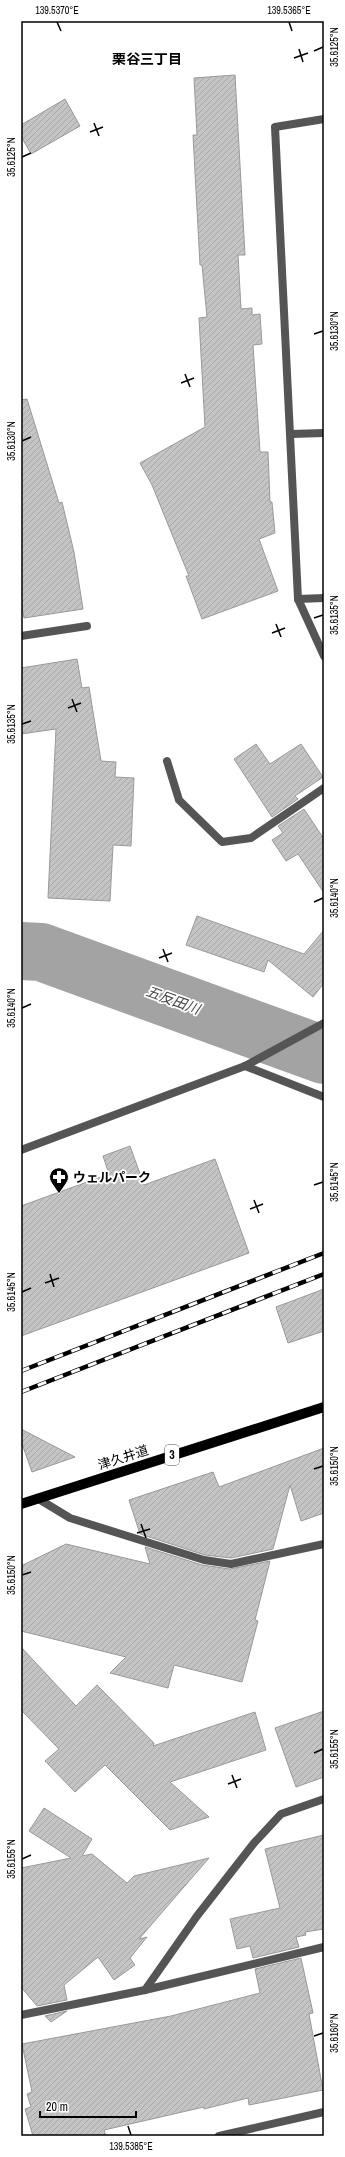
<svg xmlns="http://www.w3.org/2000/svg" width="345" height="2157" viewBox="0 0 345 2157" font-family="'Archivo Narrow','Noto Sans JP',sans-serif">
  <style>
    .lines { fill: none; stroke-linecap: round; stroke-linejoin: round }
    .river { stroke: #a3a3a3; stroke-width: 58 }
    .building { fill: url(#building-hatch); stroke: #999 }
    .minor { stroke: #555; stroke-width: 8 }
    .primary { stroke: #000; stroke-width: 10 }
    .rail-casing { stroke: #000; stroke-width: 4.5 }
    .rail { stroke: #fff; stroke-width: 3; stroke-dasharray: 9; stroke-linecap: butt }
    .ticks { fill: none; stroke: #000; stroke-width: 1.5 }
    .labels { text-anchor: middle; stroke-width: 3.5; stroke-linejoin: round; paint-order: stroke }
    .shield { fill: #fff; stroke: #4c4c4c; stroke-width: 1 }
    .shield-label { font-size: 12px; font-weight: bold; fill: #000 }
    .poi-label { font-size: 13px; font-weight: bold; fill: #000; stroke: #fff; text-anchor: start }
    .street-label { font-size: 13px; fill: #000; stroke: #fff }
    .neighbourhood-label { font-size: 14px; font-weight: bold; fill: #000; stroke: #fff }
    .water-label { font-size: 14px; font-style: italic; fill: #444; stroke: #fff }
    .neatline { fill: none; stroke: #000; stroke-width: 1.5 }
    .ticks-label { font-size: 10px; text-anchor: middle; fill: #000 }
  </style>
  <defs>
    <pattern id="building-hatch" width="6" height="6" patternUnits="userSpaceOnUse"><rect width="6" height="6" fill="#c4c4c4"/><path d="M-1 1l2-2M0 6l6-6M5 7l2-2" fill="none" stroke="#a7a7a7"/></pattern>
  </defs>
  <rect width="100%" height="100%" fill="#fff"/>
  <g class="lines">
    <polyline class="river" points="21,951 41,952 324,1055"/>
  </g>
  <g class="building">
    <polygon points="235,75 245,255 238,255 241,309 252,308 252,315 260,314 262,344 253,345 260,452 268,452 270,502 272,502 275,533 259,539 278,591 202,619 186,576 189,576 152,485 140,463 205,427 199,318 207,317 202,265 200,265 193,135 197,135 194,78"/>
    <polygon points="65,99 80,126 31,154 21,136 21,125"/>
    <polygon points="27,399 59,503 62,502 74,552 83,609 24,618 21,601 21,400"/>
    <polygon points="77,659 82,688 89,687 101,761 116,762 115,777 134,778 131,846 113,845 110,901 48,898 56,729 21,734 21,668"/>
    <polygon points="256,744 270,764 301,744 323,777 295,796 298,799 272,817 234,759"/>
    <polygon points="304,809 324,839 324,893 298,854 286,861 272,840 283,833 278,826"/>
    <polygon points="197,916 304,954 324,930 324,983 313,997 268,960 264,972 186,945"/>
    <polygon points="130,1146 144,1185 215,1159 249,1253 21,1336 21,1206 109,1174 103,1156"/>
    <polygon points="324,1289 324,1331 288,1343 276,1307"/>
    <polygon points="21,1429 75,1457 32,1472 21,1441"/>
    <polygon points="324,1448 324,1513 301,1521 290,1485 273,1549 231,1558 205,1555 140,1534 129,1500 213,1472 219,1487"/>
    <polygon points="66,1544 150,1564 145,1547 202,1565 230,1569 270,1561 255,1620 258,1621 242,1682 174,1665 168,1688 110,1673 126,1657 21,1631 21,1566"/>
    <polygon points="21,1647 76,1706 97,1685 154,1743 153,1746 255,1712 266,1750 170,1782 209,1817 170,1830 105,1765 75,1792 45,1761 59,1749 21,1710"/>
    <polygon points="324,1711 324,1777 296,1787 275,1728"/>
    <polygon points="44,1808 92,1839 82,1856 92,1854 127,1883 134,1876 209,1858 139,1939 147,1937 130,1958 135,1965 114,1980 98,1957 64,1985 67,2000 37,2006 21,1987 21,1868 71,1858 29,1831"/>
    <polygon points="324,1835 324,1929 305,1932 306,1935 296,1937 299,1947 253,1958 250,1946 237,1949 230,1919 280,1908 265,1849"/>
    <polygon points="301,1958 313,2013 309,2014 323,2090 249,2105 248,2098 204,2109 204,2107 104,2130 106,2136 33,2136 25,2109 31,2107 27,2094 32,2092 22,2044 171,2016 260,1993 255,1969"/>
    <polygon points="67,2011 51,2022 45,2016"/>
  </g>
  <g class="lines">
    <g class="minor">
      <polyline points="324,119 275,127 298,599 324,656"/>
      <polyline points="291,434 324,433"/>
      <polyline points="298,599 324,598"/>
      <polyline points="21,636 87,626"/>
      <polyline points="167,761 179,800 222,842 251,838 324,788"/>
      <polyline points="245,1066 324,1097"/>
      <polyline points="21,1150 245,1066 324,1023"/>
      <polyline points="37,1498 70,1518 204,1560 231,1564 324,1544"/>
      <polyline points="145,1990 197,1916 254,1843 281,1814 324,1799"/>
      <polyline points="21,2015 145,1990 324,1947"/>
      <polyline points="219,2136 324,2112"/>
    </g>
    <polyline class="primary" points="21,1504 324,1407"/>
    <g class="rail-casing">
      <g id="rail">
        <polyline points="21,1371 324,1253"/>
        <polyline points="21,1392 324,1274"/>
      </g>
    </g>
    <use href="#rail" class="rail"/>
  </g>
  <path class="ticks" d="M57 22 61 31M289 22 292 31M299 49 303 62M314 51 323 47M294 58 308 53M94 123 99 136M90 132 103 127M22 157 31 153M314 334 323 331M185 374 190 387M181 383 194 378M22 441 31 437M314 618 323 615M276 624 281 637M272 633 285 628M72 699 77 712M68 708 81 703M22 724 31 721M314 902 323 898M163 949 168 962M159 958 172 953M22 1008 31 1004M314 1185 323 1182M254 1200 259 1213M250 1209 263 1204M50 1274 54 1287M45 1283 59 1278M22 1292 31 1288M314 1469 323 1466M141 1524 146 1538M137 1533 150 1529M22 1575 31 1572M314 1753 323 1749M232 1775 237 1788M228 1784 241 1779M22 1859 31 1855M314 2036 323 2033M128 2126 131 2135"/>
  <defs>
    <g id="pharmacy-pin" transform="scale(1)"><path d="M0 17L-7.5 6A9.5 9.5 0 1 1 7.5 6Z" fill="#000" stroke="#fff"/><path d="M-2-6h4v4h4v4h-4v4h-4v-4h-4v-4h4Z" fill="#fff"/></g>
  </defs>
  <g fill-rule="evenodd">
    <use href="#pharmacy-pin" x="59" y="1177"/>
  </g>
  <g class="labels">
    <rect class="shield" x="165" y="1445" width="14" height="20" rx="3"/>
    <g class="shield-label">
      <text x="172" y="1459">3</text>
    </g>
    <g class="poi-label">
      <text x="73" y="1182">ウェルパーク</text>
    </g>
    <g class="street-label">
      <text transform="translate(123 1457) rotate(-18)" y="5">津久井道</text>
    </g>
    <g class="neighbourhood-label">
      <text x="147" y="64">栗谷三丁目</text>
    </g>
    <g class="water-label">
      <text transform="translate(173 1000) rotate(20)" y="5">五反田川</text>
    </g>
  </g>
  <rect width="345" height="2157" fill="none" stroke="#ffffff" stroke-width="44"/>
  <path d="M40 2111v6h96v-6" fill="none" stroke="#000000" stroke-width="2"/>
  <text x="46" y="2111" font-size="12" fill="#000000" stroke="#ffffff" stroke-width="3" paint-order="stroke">20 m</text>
  <rect x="22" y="22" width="301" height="2113" class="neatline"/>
  <g class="ticks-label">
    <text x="57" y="14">139.5370°E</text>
    <text x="289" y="14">139.5365°E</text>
    <text transform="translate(334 47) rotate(-90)" y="4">35.6125°N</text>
    <text transform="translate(11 157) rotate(-90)" y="4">35.6125°N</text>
    <text transform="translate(334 331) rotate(-90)" y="4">35.6130°N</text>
    <text transform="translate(11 441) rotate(-90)" y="4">35.6130°N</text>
    <text transform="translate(334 615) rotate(-90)" y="4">35.6135°N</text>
    <text transform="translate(11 724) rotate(-90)" y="4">35.6135°N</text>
    <text transform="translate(334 898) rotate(-90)" y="4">35.6140°N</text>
    <text transform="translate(11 1008) rotate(-90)" y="4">35.6140°N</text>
    <text transform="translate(334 1182) rotate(-90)" y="4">35.6145°N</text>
    <text transform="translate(11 1292) rotate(-90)" y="4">35.6145°N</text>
    <text transform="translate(334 1466) rotate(-90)" y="4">35.6150°N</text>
    <text transform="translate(11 1575) rotate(-90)" y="4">35.6150°N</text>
    <text transform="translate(334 1749) rotate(-90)" y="4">35.6155°N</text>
    <text transform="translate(11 1859) rotate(-90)" y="4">35.6155°N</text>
    <text transform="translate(334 2033) rotate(-90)" y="4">35.6160°N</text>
    <text x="131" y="2150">139.5385°E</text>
  </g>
</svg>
